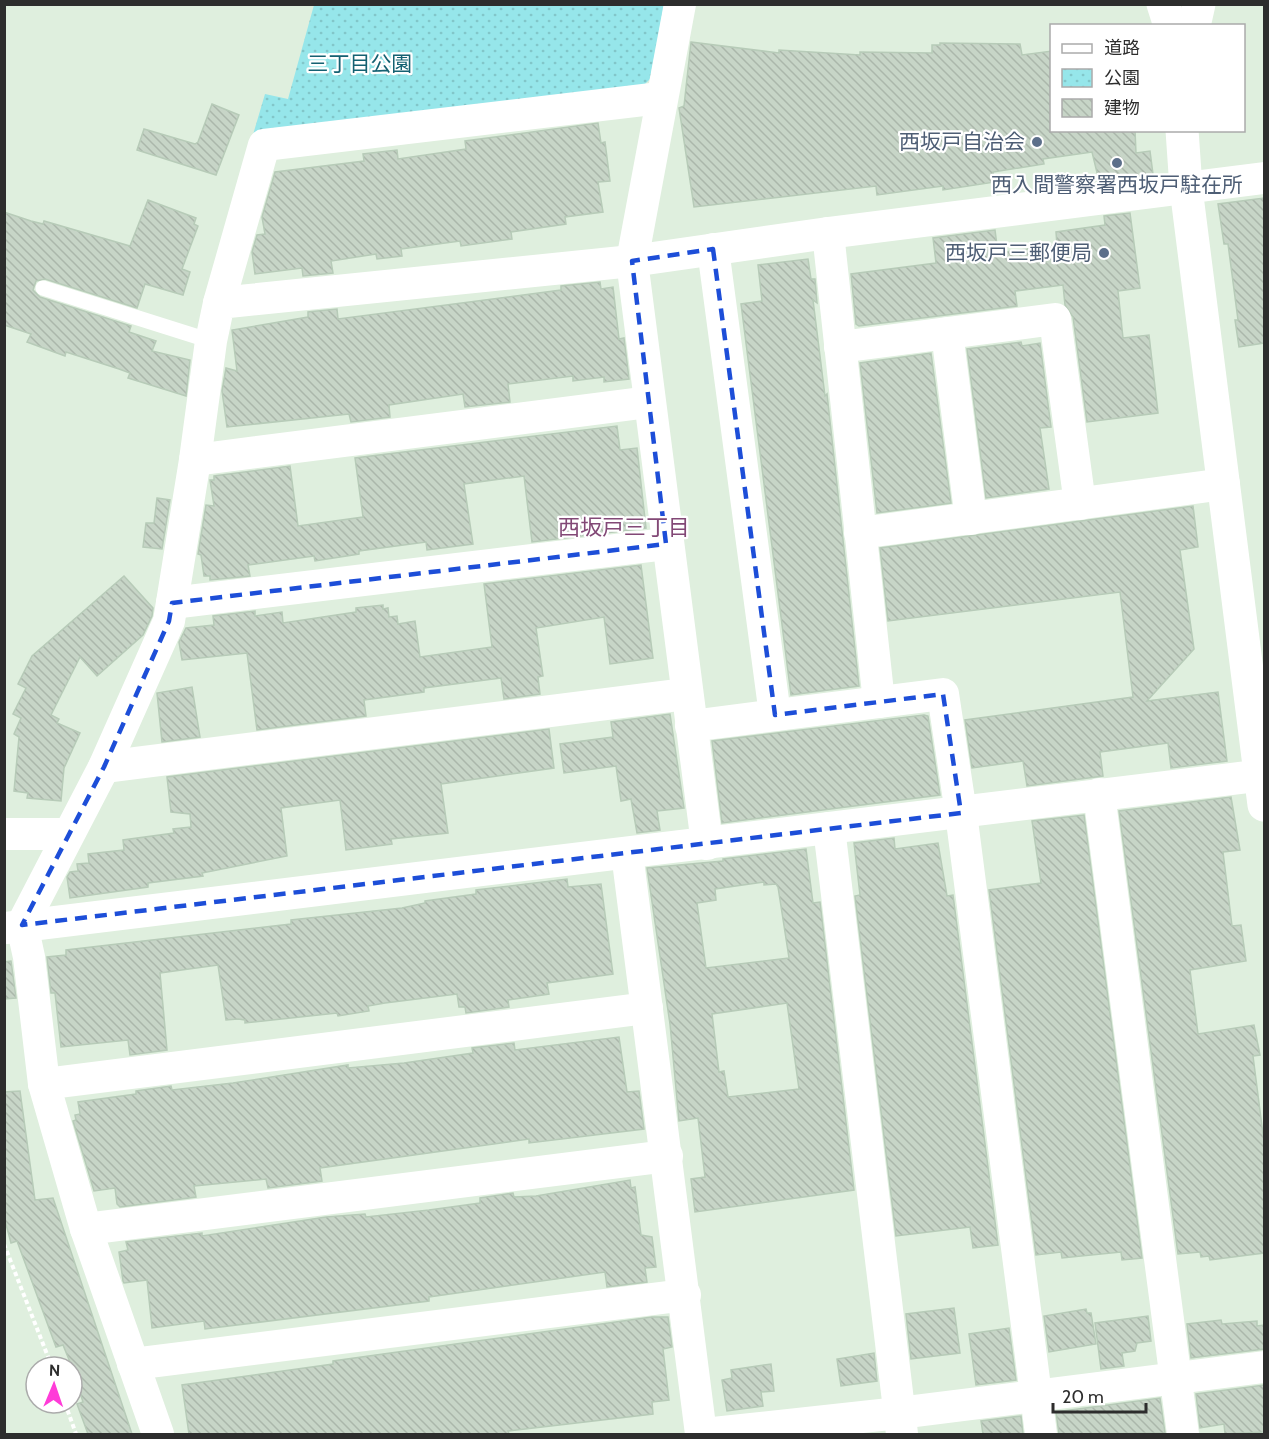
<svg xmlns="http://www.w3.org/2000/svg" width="1269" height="1439" viewBox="0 0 1269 1439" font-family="Cabin,'Noto Sans JP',sans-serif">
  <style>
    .park { fill: url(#park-dots) }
    .building { fill: url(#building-back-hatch); stroke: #b7cbb8; stroke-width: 1.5; fill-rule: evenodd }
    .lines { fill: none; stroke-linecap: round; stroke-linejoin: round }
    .path { stroke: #fff; stroke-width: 4; stroke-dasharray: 4.5 3; stroke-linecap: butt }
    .lane { stroke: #fff; stroke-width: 15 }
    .street { stroke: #fff; stroke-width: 32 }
    .secondary { stroke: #fff; stroke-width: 33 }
    .marked { fill: none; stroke: #1d4ed8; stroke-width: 4.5; stroke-dasharray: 12 8; stroke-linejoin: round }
    .service-dot { fill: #5c6f8a; stroke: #fff; stroke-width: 2 }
    .labels { text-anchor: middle; stroke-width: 4.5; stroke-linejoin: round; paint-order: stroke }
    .park-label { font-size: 21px; fill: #146172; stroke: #fff }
    .service-label { font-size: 21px; fill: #4e5e75; stroke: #fff; text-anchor: end }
    .neighbourhood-label { font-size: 22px; fill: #824876; stroke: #fff }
  </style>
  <defs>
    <pattern id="park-dots" width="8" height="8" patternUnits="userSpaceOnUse" patternTransform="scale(1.5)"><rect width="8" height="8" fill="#96e6ea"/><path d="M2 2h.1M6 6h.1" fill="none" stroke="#82c6c9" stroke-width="1.8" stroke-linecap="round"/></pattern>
    <pattern id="building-back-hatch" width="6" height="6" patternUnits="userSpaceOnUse" patternTransform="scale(1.5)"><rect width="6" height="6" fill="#c7d5c7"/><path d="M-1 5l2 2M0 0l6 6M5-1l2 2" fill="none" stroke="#abb7ab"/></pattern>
  </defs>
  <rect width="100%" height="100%" fill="#dfefde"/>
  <polygon class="park" points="314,5 664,5 650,79 642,87 252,138 265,94 288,99"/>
  <g class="building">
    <polygon points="691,42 779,53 779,50 860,55 860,52 932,53 932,45 940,45 940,43 1020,44 1022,55 1052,51 1052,130 1135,130 1136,153 1150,151 1153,174 1099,181 1092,152 1043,159 1044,164 993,172 995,182 943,190 943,186 877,195 876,186 694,207 679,108 684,106"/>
    <polygon points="212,104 239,115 216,175 137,150 144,129 195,144 198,142"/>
    <polygon points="598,123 601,143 605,142 610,181 598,182 603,212 565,217 566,224 511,232 512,239 461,246 460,241 401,249 402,256 377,259 376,254 331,261 333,273 303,276 302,268 255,274 252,252 257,235 265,234 262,217 275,172 364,161 363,154 397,150 398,159 466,149 465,141"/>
    <polygon points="1264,198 1264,343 1239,347 1235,320 1238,320 1228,244 1224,244 1218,204"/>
    <polygon points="148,200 196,218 194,224 198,226 182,269 190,272 183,295 145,284 137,308 45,279 36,281 33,290 40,297 131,326 129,332 156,341 152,351 190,360 186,396 128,378 130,373 119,369 66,352 65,356 27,342 31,334 4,325 4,212 31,221 43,224 44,221 130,246"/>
    <polygon points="1130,213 1140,288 1118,291 1123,338 1149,335 1158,413 1087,422 1073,317 1065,305 1063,285 1015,291 1017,306 859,326 856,324 851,274 936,263 933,238 995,230 998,253 1057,245 1056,232 1105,225 1104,216"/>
    <polygon points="808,259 811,279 815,279 817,303 813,300 825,396 827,394 859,686 791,695 741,304 762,301 758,265"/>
    <polygon points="600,282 601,289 613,287 619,339 624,338 629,379 604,382 604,377 573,381 573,376 508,384 510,402 465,407 463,394 389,405 390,417 351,422 349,414 227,427 222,391 226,368 237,371 232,330 308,317 308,312 337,309 338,319 561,290 561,286"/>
    <polygon points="1021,342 1022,346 1040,343 1051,427 1040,428 1049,489 986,498 967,349"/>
    <polygon points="931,353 951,503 877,513 860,363"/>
    <polygon points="617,426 620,450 637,448 646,528 532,542 524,476 464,484 473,544 427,550 426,542 359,551 359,554 315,561 314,556 248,565 250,576 210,580 210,576 204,576 201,555 198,554 206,505 214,506 210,480 214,480 214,476 290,466 298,526 363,517 355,458"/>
    <polygon points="157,498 170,500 162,549 143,547 146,523 154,523"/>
    <polygon points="1193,506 1198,547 1180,550 1194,649 1147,701 1218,692 1227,761 1171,768 1168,743 1100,752 1103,776 1027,786 1023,761 972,768 965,720 1133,697 1120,592 888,621 880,548"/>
    <polygon points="641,565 653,658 610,664 604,617 536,628 543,676 538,677 540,694 504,699 501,678 424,688 424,692 364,700 366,716 257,730 247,653 182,660 179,642 186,628 214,625 213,616 255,611 255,616 282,612 283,623 356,612 356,608 383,605 383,609 388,608 389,617 397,616 398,624 415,621 420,657 492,647 484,584"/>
    <polygon points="124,576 153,608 152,616 143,635 97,676 80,657 51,715 59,719 57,723 80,733 64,768 61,801 27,798 28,793 14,791 19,737 14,734 21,718 13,714 26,688 18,684 32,656"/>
    <polygon points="192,687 200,737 162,742 157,693"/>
    <polygon points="670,714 684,808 657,811 660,830 637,833 631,799 621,801 616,766 564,773 560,744 613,737 611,722"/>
    <polygon points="924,715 928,716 940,795 722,823 712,741"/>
    <polygon points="549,729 554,768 441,784 448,833 391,839 392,844 346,850 340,800 281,808 287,856 202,873 203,876 148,883 148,887 70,898 67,877 70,872 78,871 77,864 89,863 88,854 124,850 123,840 174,833 173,829 191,827 190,814 171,812 167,777"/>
    <polygon points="1231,797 1240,850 1223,852 1232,926 1241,925 1246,961 1190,970 1198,1034 1254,1025 1260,1055 1253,1056 1264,1142 1264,1253 1210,1260 1209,1256 1201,1257 1200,1252 1178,1254 1119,811"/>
    <polygon points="1084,815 1142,1258 1122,1260 1121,1252 1062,1258 1061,1252 1036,1255 989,890 1041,883 1032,821"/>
    <polygon points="894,838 895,849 938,843 947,896 953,895 998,1245 973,1248 970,1227 896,1236 855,896 860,895 854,843"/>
    <path d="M806 849 813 903 820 902 854 1190 695 1212 691 1179 705 1177 698 1118 679 1121 670 1024 647 868 723 861V859ZM764 882V885L776 884 778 887 789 958 706 968 697 903 716 900 715 889ZM787 1003 799 1089 728 1097 724 1071 719 1072 712 1014Z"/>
    <polygon points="567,879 568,887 601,884 613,974 547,983 549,994 508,1000 509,1007 466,1013 465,1007 459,1007 457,994 385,1003 368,1006 369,1011 338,1016 337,1013 245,1023 245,1020 238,1019 226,1020 218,965 160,973 167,1050 130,1055 128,1040 61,1047 55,993 51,993 47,957 66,955 66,950 291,924 291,920 402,908 425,903 425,901 476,894 476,890"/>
    <polygon points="11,961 16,998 4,999 4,962"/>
    <polygon points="619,1037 627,1092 639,1091 644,1129 529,1143 529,1139 320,1168 322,1181 268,1188 266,1179 194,1186 196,1197 120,1207 117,1204 115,1188 94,1191 73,1121 76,1120 75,1115 80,1114 78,1102 136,1094 136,1091 171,1086 172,1090 233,1083 348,1065 348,1068 404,1063 473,1053 472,1048 514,1043 515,1050"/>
    <polygon points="20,1091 35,1200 53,1198 132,1434 88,1434 77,1404 83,1402 72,1367 63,1345 56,1347 17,1241 11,1243 4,1217 4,1092"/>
    <polygon points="630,1180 631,1188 635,1187 641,1235 652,1237 656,1267 645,1268 647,1282 607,1287 605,1272 429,1297 429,1301 205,1329 204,1321 152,1328 147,1280 124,1283 123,1281 119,1252 128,1250 126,1242 202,1233 202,1236 326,1217 365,1214 366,1217 429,1210 480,1203 480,1198 513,1193 514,1197 536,1196"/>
    <polygon points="954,1308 960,1353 911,1359 906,1314"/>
    <polygon points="1086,1309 1087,1313 1091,1313 1096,1344 1049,1352 1044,1316"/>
    <polygon points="1148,1316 1151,1341 1137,1343 1135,1351 1122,1353 1124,1366 1101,1369 1095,1323"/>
    <polygon points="652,1317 668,1317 672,1347 663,1349 669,1400 652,1402 653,1414 508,1431 509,1434 189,1434 182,1385 333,1364 333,1361"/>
    <polygon points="1221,1320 1222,1324 1257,1321 1257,1326 1264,1325 1264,1349 1191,1358 1187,1324"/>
    <polygon points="1009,1328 1016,1380 976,1385 969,1334"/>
    <polygon points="874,1353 877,1381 841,1386 837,1359"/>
    <polygon points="771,1364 774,1391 761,1392 763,1406 727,1411 722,1380 732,1378 731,1370"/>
    <polygon points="1264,1385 1264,1432 1225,1434 1224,1424 1200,1428 1196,1394"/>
    <polygon points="1160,1398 1165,1433 1059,1434 1056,1412"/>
    <polygon points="1021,1416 1023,1434 983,1434 981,1421"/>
  </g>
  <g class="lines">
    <g class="path">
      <polyline points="4,1244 52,1367"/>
      <polyline points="65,1403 76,1434"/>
    </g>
    <polyline class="lane" points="43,288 211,341"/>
    <g class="street">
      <polyline points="680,4 632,261 707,844"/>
      <polyline points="828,233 879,702"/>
      <polyline points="713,249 775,715"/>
      <polyline points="219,303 264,145 660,98"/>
      <polyline points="947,333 971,519"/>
      <polyline points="840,347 1055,319 1080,504"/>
      <polyline points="195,460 649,402"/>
      <polyline points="860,533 1224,484"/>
      <polyline points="172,603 666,544"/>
      <polyline points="691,726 943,694 961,813 1041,1434"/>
      <polyline points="104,767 686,694"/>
      <polyline points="1099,794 1183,1434"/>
      <polyline points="829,828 902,1434"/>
      <polyline points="4,834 68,834"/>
      <polyline points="627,853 701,1434"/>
      <polyline points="6,928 1264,775"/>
      <polyline points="44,1084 647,1008"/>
      <polyline points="86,1229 667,1156"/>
      <polyline points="133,1364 685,1295"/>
      <polyline points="158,1434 86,1229 44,1084 29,957 22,925 104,767 169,621 195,460 211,341 219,303 632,261 828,233 1264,178"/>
      <polyline points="704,1434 899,1413 1264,1367"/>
    </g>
    <g class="secondary">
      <polyline points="1163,4 1170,26"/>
      <polyline points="1194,26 1199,4"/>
      <polyline points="1182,130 1186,188 1264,805"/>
    </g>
  </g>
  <path class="marked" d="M713 249 775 715 943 694 961 813 22 925 104 767 169 621 172 603 666 544 632 261Z"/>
  <g class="service-dot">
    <circle cx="1037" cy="142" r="6"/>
    <circle cx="1117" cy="163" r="6"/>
    <circle cx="1104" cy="253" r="6"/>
  </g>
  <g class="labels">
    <g class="park-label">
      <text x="360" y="71">三丁目公園</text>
    </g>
    <g class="service-label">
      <text x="1025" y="149">西坂戸自治会</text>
      <text x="1117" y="192" text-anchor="middle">西入間警察署西坂戸駐在所</text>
      <text x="1092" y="260">西坂戸三郵便局</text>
    </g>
    <g class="neighbourhood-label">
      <text x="624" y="535">西坂戸三丁目</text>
    </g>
  </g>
  <rect width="1269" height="1439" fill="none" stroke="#2d2d2d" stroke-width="12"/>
  <rect x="1050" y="24" width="195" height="108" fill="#ffffff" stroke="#ababab" stroke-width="1.5"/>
  <rect x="1062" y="44" width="30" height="9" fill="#ffffff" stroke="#ababab" stroke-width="1.5"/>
  <text x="1104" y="54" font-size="18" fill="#2d2d2d">道路</text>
  <rect x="1062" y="69" width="30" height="18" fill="url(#park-dots)" stroke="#ababab" stroke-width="1.5"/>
  <text x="1104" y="84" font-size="18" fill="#2d2d2d">公園</text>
  <rect x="1062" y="99" width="30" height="18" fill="url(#building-back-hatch)" stroke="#ababab" stroke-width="1.5"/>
  <text x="1104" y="114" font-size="18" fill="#2d2d2d">建物</text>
  <g transform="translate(54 1385) rotate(2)"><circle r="28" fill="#ffffff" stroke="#ababab" stroke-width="1.5"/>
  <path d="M0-4.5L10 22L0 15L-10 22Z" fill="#ff3cd8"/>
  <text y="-9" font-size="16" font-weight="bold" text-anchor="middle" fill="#2d2d2d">N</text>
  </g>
  <path d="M1053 1403v9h93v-9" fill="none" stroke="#2d2d2d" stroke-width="3"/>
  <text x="1062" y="1403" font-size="18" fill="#2d2d2d" stroke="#ffffff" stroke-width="4.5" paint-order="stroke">20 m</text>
</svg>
